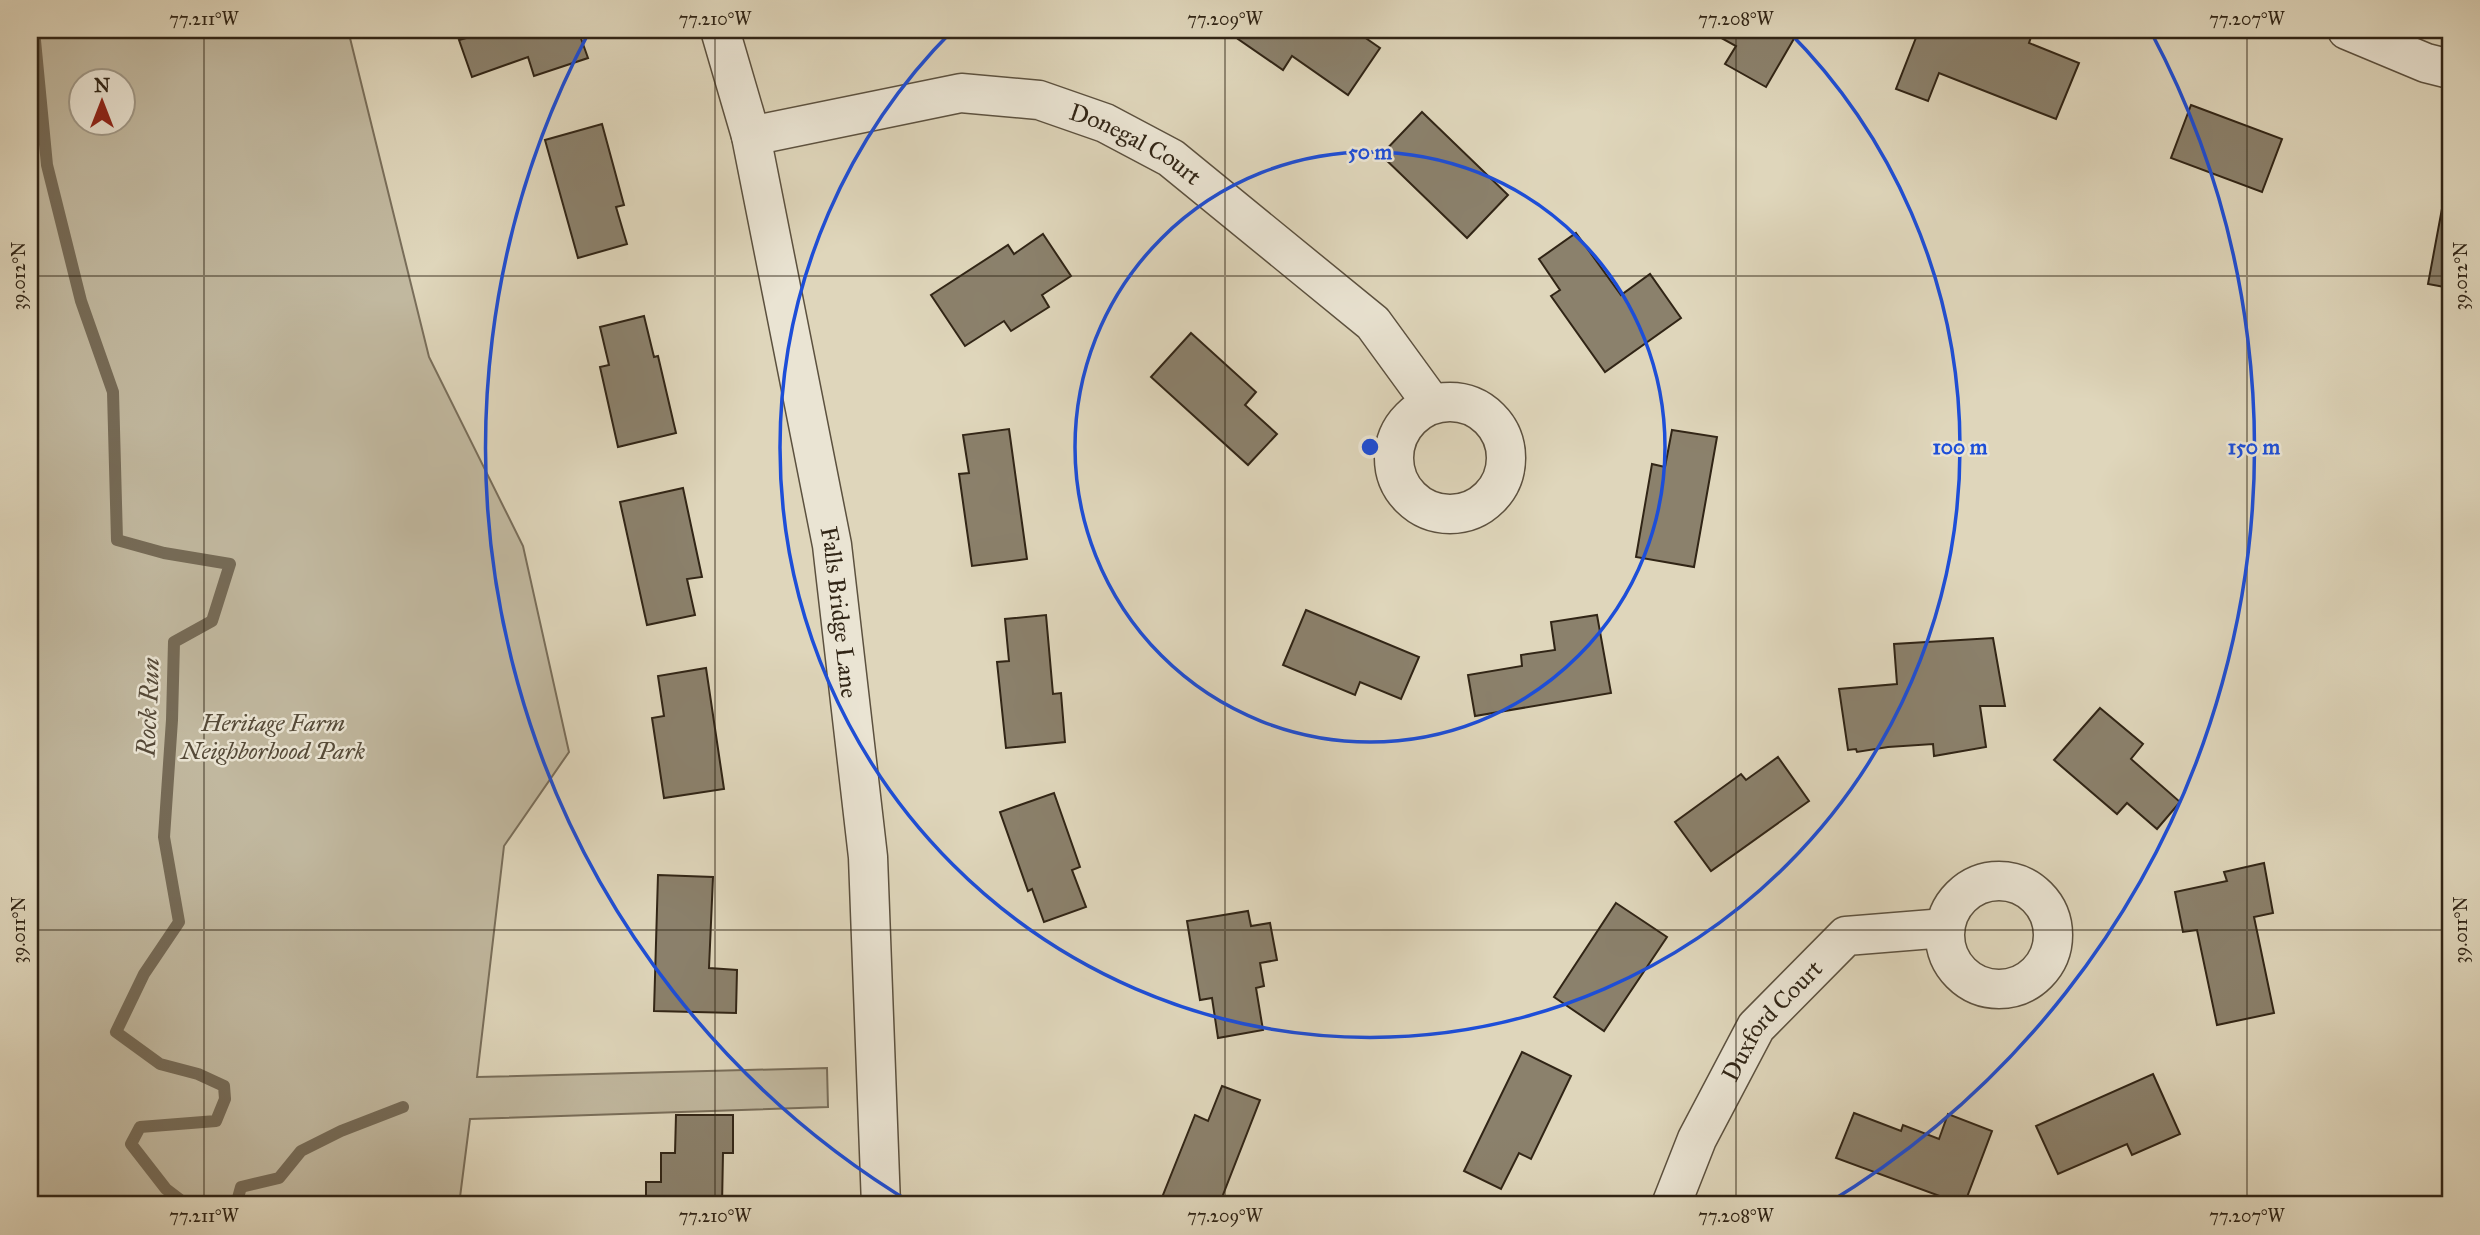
<svg xmlns="http://www.w3.org/2000/svg" width="2480" height="1235" viewBox="0 0 2480 1235" font-family="'IM FELL Great Primer',serif">
  <style>
    .green { fill: #c1b89f; stroke: #796e5a; stroke-width: 2; fill-rule: evenodd }
    .lines { fill: none; stroke-linecap: round; stroke-linejoin: round }
    .stream { stroke: #766b57; stroke-width: 12 }
    .building { fill: #8b816c; stroke: #312516; stroke-width: 2 }
    .street-casing { stroke: #5c513f; stroke-width: 41 }
    .street { stroke: #eae4d3; stroke-width: 38 }
    .ticks { fill: none; stroke: #312516; stroke-width: 2; stroke-opacity: 0.45 }
    .ring { fill: none; stroke: #1d4ed8; stroke-width: 3.5 }
    .labels { text-anchor: middle; stroke-width: 5; stroke-linejoin: round; paint-order: stroke }
    .street-label { font-size: 24px; fill: #312516; stroke: #eae4d3 }
    .park-label { font-size: 24px; font-style: italic; fill: #554a38; stroke: #eae4d3 }
    .water-label { font-size: 26px; font-style: italic; fill: #544837; stroke: #eae4d3 }
    .centre { fill: #1d4ed8; stroke: #eae4d3; stroke-width: 3.5 }
    .ring-label { font-size: 21px; text-anchor: middle; font-weight: bold; fill: #1d4ed8; stroke: #eae4d3; stroke-width: 5; stroke-linejoin: round; paint-order: stroke }
    .neatline { fill: none; stroke: #312516; stroke-width: 2.5 }
    .ticks-label { font-size: 18px; text-anchor: middle; fill: #312516 }
  </style>
  <rect width="100%" height="100%" fill="#dfd6bb"/>
  <filter id="stains"><feTurbulence type="fractalNoise" baseFrequency=".00286" numOctaves="4"/><feColorMatrix values="0 0 0 0 .2 0 0 0 0 .09 0 0 0 0 .02 0 0 0 .5 -.17"/></filter>
  <radialGradient id="worn" r=".72"><stop offset=".6" stop-color="#630" stop-opacity="0"/><stop offset="1" stop-color="#630" stop-opacity=".3"/></radialGradient>
  <path class="green" d="M30 30H348L429 357 523 546 569 752 504 846 477 1077 827 1068 828 1107 470 1119 459 1205H30ZM80 80H122V122H80Z"/>
  <g class="lines">
    <g class="stream">
      <polyline points="34,30 47,165 81,301 113,392 117,540 164,553 230,564 212,621 174,642 172,720 164,837 179,922 144,974 116,1032 160,1064 198,1074 224,1086 225,1099 216,1121 140,1127 131,1144 166,1189 187,1205"/>
      <polyline points="236,1205 241,1187 279,1178 301,1151 341,1131 403,1107"/>
    </g>
  </g>
  <g class="building">
    <polygon points="496,30 578,30 588,58 534,76 528,57 472,77 459,40"/>
    <polygon points="1245,30 1354,30 1380,48 1348,95 1292,56 1283,70 1238,39"/>
    <polygon points="1707,30 1799,30 1766,87 1725,64 1736,46"/>
    <polygon points="1919,30 2021,30 2032,34 2029,43 2079,63 2056,119 1939,73 1928,101 1896,89"/>
    <polygon points="2191,105 2282,139 2262,192 2171,158"/>
    <polygon points="1422,112 1508,195 1467,238 1381,155"/>
    <polygon points="602,124 624,205 616,207 627,244 578,258 545,140"/>
    <polygon points="2444,198 2450,199 2450,288 2428,284"/>
    <polygon points="1576,233 1621,295 1650,274 1681,318 1605,372 1551,296 1560,290 1539,259"/>
    <polygon points="1043,234 1071,276 1042,295 1049,307 1011,331 1004,321 965,346 931,295 1008,245 1014,254"/>
    <polygon points="644,316 654,357 658,356 676,433 618,447 600,367 609,365 600,327"/>
    <polygon points="1191,333 1256,392 1245,405 1277,434 1248,465 1151,377"/>
    <polygon points="1009,429 1027,559 972,566 959,474 969,473 963,435"/>
    <polygon points="1672,430 1717,437 1694,567 1636,557 1652,464 1665,467"/>
    <polygon points="683,488 702,577 687,579 695,615 647,625 620,502"/>
    <polygon points="1306,610 1419,657 1401,699 1360,682 1355,695 1283,665"/>
    <polygon points="1046,615 1053,694 1061,693 1065,742 1006,748 997,662 1009,661 1005,619"/>
    <polygon points="1597,615 1611,693 1475,716 1468,675 1522,666 1521,655 1555,650 1551,622"/>
    <polygon points="1993,638 2005,706 1980,706 1986,747 1934,756 1933,744 1888,747 1857,752 1856,749 1848,750 1839,689 1897,684 1894,644"/>
    <polygon points="706,668 724,789 664,798 652,718 664,716 658,676"/>
    <polygon points="2100,708 2143,744 2131,759 2180,802 2157,829 2127,803 2117,814 2054,760"/>
    <polygon points="1778,757 1809,801 1711,871 1675,822 1741,774 1746,780"/>
    <polygon points="1054,793 1080,867 1072,870 1086,907 1044,922 1032,889 1028,891 1000,812"/>
    <polygon points="2264,863 2273,913 2254,917 2274,1013 2217,1025 2197,930 2183,932 2175,892 2227,881 2224,872"/>
    <polygon points="658,875 713,877 709,968 737,970 736,1013 654,1011"/>
    <polygon points="1616,903 1667,937 1604,1031 1554,997"/>
    <polygon points="1248,911 1251,926 1270,923 1277,960 1260,963 1264,986 1256,988 1263,1030 1218,1038 1212,998 1200,1000 1187,921"/>
    <polygon points="1522,1052 1571,1076 1531,1159 1519,1153 1501,1189 1464,1171"/>
    <polygon points="2153,1074 2180,1134 2132,1155 2127,1144 2058,1174 2036,1126"/>
    <polygon points="1222,1086 1260,1100 1219,1205 1159,1205 1195,1115 1208,1121"/>
    <polygon points="1854,1113 1901,1131 1903,1125 1939,1139 1948,1114 1992,1131 1964,1205 1836,1158"/>
    <polygon points="676,1115 733,1115 733,1153 723,1153 722,1205 646,1205 646,1182 661,1182 661,1153 675,1153"/>
  </g>
  <g class="lines">
    <g class="street-casing">
      <g id="street">
        <path id="s1" d="M720 30 751 136 832 545 868 857 881 1205"/>
        <polyline points="2347,30 2426,63 2450,69"/>
        <path id="s2" d="M751 136 961 93 1039 100 1105 123 1171 158 1373 323 1432 404"/>
        <circle cx="1450" cy="458" r="56"/>
        <circle cx="1999" cy="935" r="54"/>
        <path id="s3" d="M1671 1205 1697 1139 1756 1027 1846 936 1945 928"/>
      </g>
    </g>
    <use href="#street" class="street"/>
  </g>
  <path class="ticks" d="M204 30V1205M715 30V1205M1225 30V1205M1736 30V1205M2247 30V1205M30 276H2450M30 930H2450"/>
  <g class="ring">
    <circle cx="1370" cy="447" r="295"/>
    <path d="M1787 30A590 590 0 1 1 953 30"/>
    <path d="M915 1205A884 884 0 0 1 589 32M2151 32A884 884 0 0 1 1825 1205"/>
  </g>
  <g class="labels">
    <g class="street-label">
      <text dy="8" stroke="none"><textPath href="#s2" startOffset="399">Donegal Court</textPath></text>
      <text dy="8" stroke="none"><textPath href="#s1" startOffset="595">Falls Bridge Lane</textPath></text>
      <text dy="8" stroke="none"><textPath href="#s3" startOffset="212">Duxford Court</textPath></text>
    </g>
    <g class="park-label">
      <text x="273" y="731">Heritage Farm<tspan x="273" dy="28">Neighborhood Park</tspan></text>
    </g>
    <g class="water-label">
      <text transform="translate(148 707) rotate(-87)" y="9">Rock Run</text>
    </g>
  </g>
  <circle cx="1370" cy="447" r="10" class="centre"/>
  <g class="ring-label">
    <text x="1370" y="159">50 m</text>
    <text x="1960" y="454">100 m</text>
    <text x="2254" y="454">150 m</text>
  </g>
  <rect width="2480" height="1235" fill="none" stroke="#dfd6bb" stroke-width="77"/>
  <g transform="translate(102 102)"><circle r="33" fill="#eae4d3" stroke="#a09887" stroke-width="2"/>
  <path d="M0-5L12 26L0 18L-12 26Z" fill="#8f2418"/>
  <text y="-10" font-size="19" font-weight="bold" text-anchor="middle" fill="#312516">N</text>
  </g>
  <rect x="38" y="38" width="2404" height="1158" class="neatline"/>
  <g class="ticks-label">
    <text x="204" y="25">77.211°W</text>
    <text x="715" y="25">77.210°W</text>
    <text x="1225" y="25">77.209°W</text>
    <text x="1736" y="25">77.208°W</text>
    <text x="2247" y="25">77.207°W</text>
    <text transform="translate(19 276) rotate(-90)" y="6">39.012°N</text>
    <text transform="translate(2461 276) rotate(-90)" y="6">39.012°N</text>
    <text transform="translate(19 930) rotate(-90)" y="6">39.011°N</text>
    <text transform="translate(2461 930) rotate(-90)" y="6">39.011°N</text>
    <text x="204" y="1222">77.211°W</text>
    <text x="715" y="1222">77.210°W</text>
    <text x="1225" y="1222">77.209°W</text>
    <text x="1736" y="1222">77.208°W</text>
    <text x="2247" y="1222">77.207°W</text>
  </g>
  <rect width="100%" height="100%" filter="url(#stains)"/>
  <rect width="100%" height="100%" fill="url(#worn)"/>
</svg>
